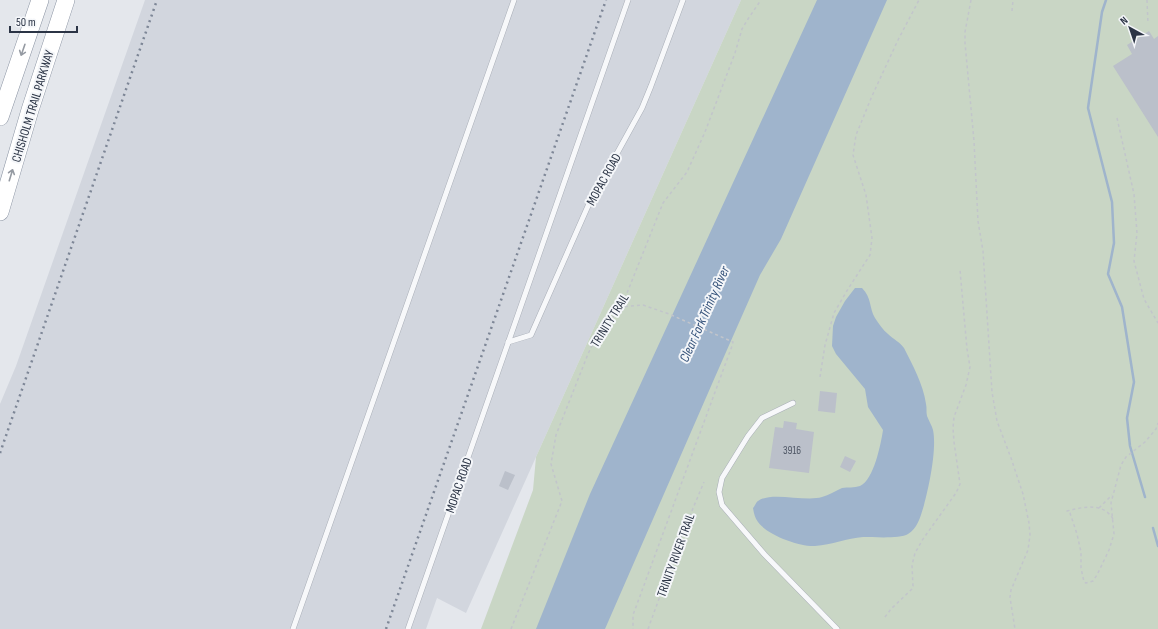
<svg xmlns="http://www.w3.org/2000/svg" width="1158" height="629" viewBox="0 0 1158 629" font-family="'Sofia Sans Condensed',sans-serif">
  <style>
    .built { fill: #d2d6de }
    .green { fill: #c9d6c5 }
    .water { fill: #9fb4cc }
    .lines { fill: none; stroke-linecap: round; stroke-linejoin: round }
    .stream { stroke: #9fb4cc; stroke-width: 2.5 }
    .building { fill: #bbc0ca }
    .lane-casing { stroke: #a9aeb7; stroke-width: 6 }
    .highway-casing { stroke: #8b94a3; stroke-width: 18 }
    .path { stroke: #c2c5cb; stroke-width: 1.5; stroke-dasharray: 3 3; stroke-linecap: butt }
    .lane { stroke: #f7f8fa; stroke-width: 5 }
    .highway { stroke: #fff; stroke-width: 17 }
    .rail { stroke: #7d8696; stroke-width: 2.5; stroke-dasharray: 2 4; stroke-linecap: butt }
    .oneway { stroke: #959aa2 }
    .labels { text-anchor: middle; stroke-width: 4; stroke-linejoin: round; paint-order: stroke }
    .number-label { font-size: 11px; fill: #4f5766 }
    .street-label { font-size: 13px; fill: #2b3445; stroke: #f4f6f9 }
    .water-label { font-size: 14px; font-style: italic; fill: #34527a; stroke: #f4f6f9 }
  </style>
  <rect width="100%" height="100%" fill="#e4e7ec"/>
  <polygon class="built" points="145,0 741,0 466,613 437,598 426,629 0,629 0,404 16,366"/>
  <polygon class="green" points="741,0 1158,0 1158,629 481,629 533,490 536,457"/>
  <g class="water">
    <polygon points="817,0 887,0 781,239 760,275 715,377 605,629 536,629 590,494"/>
    <path d="M855 288H862C872 298 869 308 875 318 879 324 883 330 888 334 893 339 900 342 904 348 913 366 923 384 926 404 927 408 926 412 927 416 929 421 932 426 933 430 937 449 929 487 924 505 921 515 918 528 908 534 900 539 874 537 863 537 847 538 832 545 815 546 800 547 767 535 758 522 755 518 754 514 753 508 755 506 756 502 758 501 771 491 805 502 822 497 829 495 835 491 842 488 848 487 854 488 860 486 874 480 881 443 883 430L868 407 865 389 836 354 832 346 833 326 836 317 845 301Z"/>
  </g>
  <g class="lines">
    <g class="stream">
      <polyline points="1106,0 1102,12 1088,108 1112,202 1114,243 1108,274 1122,307 1134,382 1127,418 1130,446 1145,497"/>
      <polyline points="1153,528 1158,546"/>
    </g>
  </g>
  <g class="building">
    <polygon points="1149,31 1154,39 1158,36 1158,137 1113,66 1132,54 1127,45"/>
    <polygon points="820,391 837,393 835,413 818,411"/>
    <polygon points="784,421 797,423 796,429 814,432 809,473 769,468 775,427 783,428"/>
    <polygon points="845,456 856,461 850,472 840,467"/>
    <polygon points="505,471 515,475 508,490 499,486"/>
  </g>
  <g class="lines">
    <g class="lane-casing">
      <g id="lane">
        <polyline points="508,342 531,335 588,206 642,108 651,86 683,0"/>
        <polyline points="793,403 762,418 748,436 722,478 719,492 722,505 765,555 837,629"/>
        <polyline points="293,629 514,0"/>
        <polyline points="408,629 628,0"/>
      </g>
    </g>
    <g class="highway-casing">
      <g id="highway">
        <polyline points="0,117 40,0"/>
        <polyline points="0,212 30,110 66,0"/>
      </g>
    </g>
    <g class="path">
      <polyline points="971,0 965,32 965,43 974,141 978,221 983,251 992,392 997,421 1011,458 1023,494 1029,523 1030,535 1028,550 1011,590 1010,597 1011,604 1015,629"/>
      <polyline points="1147,0 1148,24"/>
      <polyline points="1012,11 1013,0"/>
      <polyline points="1117,118 1134,194 1137,233 1134,261 1144,299 1158,323"/>
      <polyline points="619,307 643,305 669,314 733,342 732,346 633,615 633,629"/>
      <polyline points="820,377 825,345 834,313 848,289 870,255 872,238 866,195 853,155 856,135 872,96 898,40 919,0"/>
      <polyline points="1099,508 1112,495"/>
      <path d="M1113 519C1103 502 1083 507 1067 511L1070 513 1077 534 1081 552V568L1084 582 1086 583 1093 581 1097 575 1109 550 1114 534 1111 503 1121 465 1126 457 1145 442 1156 429 1158 423"/>
      <polyline points="885,617 891,609 912,589 913,586 912,565 915,553 923,539 956,493 960,484 954,442 953,428 954,417 966,385 970,367 967,349 960,270"/>
      <polyline points="511,629 562,501 551,464 556,435 588,354 596,337 613,317 625,298 663,203 687,172 705,132 735,53 742,29 748,19 761,0"/>
      <polyline points="648,629 686,525 704,482"/>
    </g>
    <use href="#lane" class="lane"/>
    <use href="#highway" class="highway"/>
    <g class="rail">
      <polyline points="0,453 157,0"/>
      <polyline points="386,629 606,0"/>
    </g>
  </g>
  <defs><path id="oneway-shaft" d="M-6 0H5M1.5-3L5.5 0L1.5 3" fill="none" stroke-width="1.6" stroke-linecap="round" stroke-linejoin="round"/></defs>
  <g class="oneway">
    <use href="#oneway-shaft" transform="translate(23 50) rotate(109)"/>
    <use href="#oneway-shaft" transform="translate(11 175) rotate(-73)"/>
  </g>
  <g class="labels">
    <g class="number-label">
      <text x="792" y="454">3916</text>
    </g>
    <g class="street-label">
      <text transform="translate(32 106) rotate(-73)" y="5">CHISHOLM TRAIL PARKWAY</text>
      <text transform="translate(603 179) rotate(-61)" y="5">MOPAC ROAD</text>
      <text transform="translate(609 320) rotate(-58)" y="5">TRINITY TRAIL</text>
      <text transform="translate(458 485) rotate(-71)" y="5">MOPAC ROAD</text>
      <text transform="translate(675 555) rotate(-70)" y="5">TRINITY RIVER TRAIL</text>
    </g>
    <g class="water-label">
      <text transform="translate(704 314) rotate(-66)" y="5">Clear Fork Trinity River</text>
    </g>
  </g>
  <g transform="translate(1130 28) rotate(320)" stroke="#f4f6f9" stroke-width="3" paint-order="stroke">
  <path d="M0-3L7 15L0 10L-7 15Z" fill="#2b3445"/>
  <text y="-6" font-size="11" font-weight="bold" text-anchor="middle" fill="#2b3445">N</text>
  </g>
  <path d="M10 26v6h67v-6" fill="none" stroke="#2b3445" stroke-width="2"/>
  <text x="16" y="26" font-size="12" fill="#2b3445" stroke="#f4f6f9" stroke-width="3" paint-order="stroke">50 m</text>
</svg>
